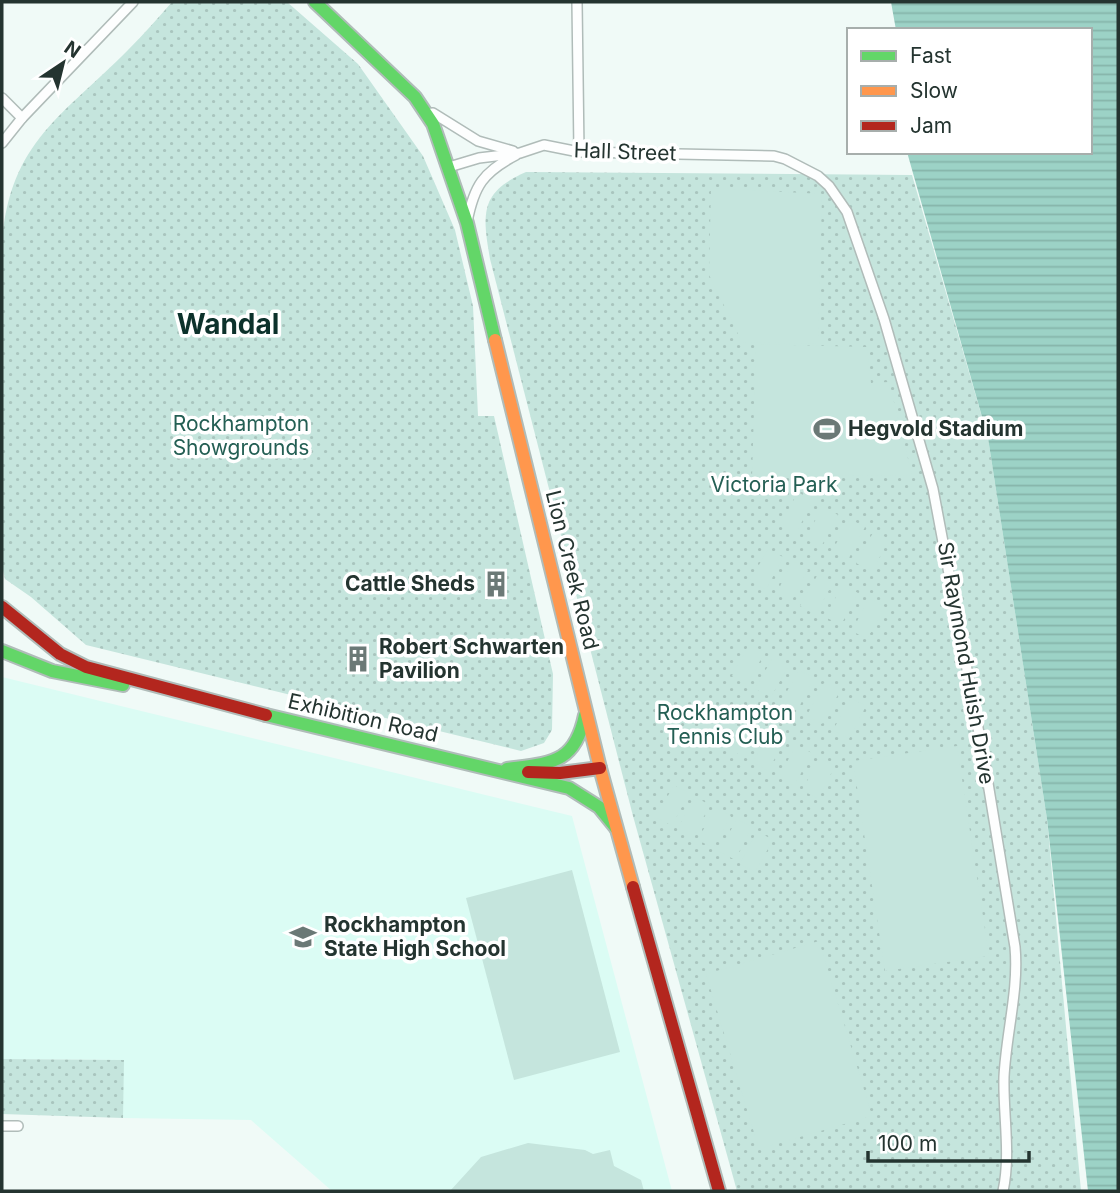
<svg xmlns="http://www.w3.org/2000/svg" width="1120" height="1193" viewBox="0 0 1120 1193" font-family="Inter,sans-serif">
  <style>
    .built { fill: #dbfcf4 }
    .grass { fill: url(#grass-dots) }
    .garden { fill: #c5e5dd }
    .water { fill: url(#water-rules) }
    .lines { fill: none; stroke-linecap: round; stroke-linejoin: round }
    .street-casing { stroke: #b0bcb9; stroke-width: 12 }
    .fast-casing { stroke: #b0bcb9; stroke-width: 16 }
    .slow-casing { stroke: #b0bcb9; stroke-width: 16 }
    .jam-casing { stroke: #b0bcb9; stroke-width: 16 }
    .street { stroke: #fdfefe; stroke-width: 9 }
    .fast { stroke: #63d668; stroke-width: 12 }
    .slow { stroke: #ff974d; stroke-width: 12 }
    .jam { stroke: #b3261e; stroke-width: 12 }
    .labels { text-anchor: middle; stroke-width: 7; stroke-linejoin: round; paint-order: stroke }
    .street-label { font-size: 21px; fill: #243430; stroke: #fff }
    .park-label { font-size: 21px; fill: #245f54; stroke: #fff }
    .poi-label { font-size: 21px; font-weight: bold; fill: #243430; stroke: #fff; text-anchor: start }
    .district-label { font-size: 28px; font-weight: bold; fill: #0c312b; stroke: #fff }
  </style>
  <defs>
    <pattern id="grass-dots" width="8" height="8" patternUnits="userSpaceOnUse" patternTransform="scale(1.75)"><rect width="8" height="8" fill="#c5e5dd"/><path d="M2 2h.1M6 6h.1" fill="none" stroke="#a9c5be" stroke-width="1.8" stroke-linecap="round"/></pattern>
    <pattern id="water-rules" width="6" height="5" patternUnits="userSpaceOnUse" patternTransform="scale(1.75)"><rect width="6" height="5" fill="#9cd2c6"/><path d="M0 2.5h6" fill="none" stroke="#86b5aa"/></pattern>
  </defs>
  <rect width="100%" height="100%" fill="#f0faf7"/>
  <polygon class="built" points="2,677 572,816 672,1191 332,1191 251,1120 123,1118 123,1060 2,1059"/>
  <g class="grass">
    <path d="M172 2H287L358 64 423 156 455 230 473 306 478 416H494L550 661 553 674 552 730 544 743 521 751 86 645 31 597 5 579 2 566V242C10 141 64 115 128 50 144 34 158 18 172 2Z"/>
    <path d="M526 172 912 175 988 438 1047 819 1081 1191H737L633 816 490 259C482 213 480 192 526 172Z"/>
    <polygon points="2,1059 124,1060 123,1118 2,1114"/>
  </g>
  <g class="garden">
    <polygon points="711,188 822,194 818,344 742,342 709,275"/>
    <polygon points="756,344 867,347 871,383 889,382 912,475 752,477"/>
    <polygon points="798,492 813,501 796,533 780,525"/>
    <polygon points="823,506 838,515 821,547 805,539"/>
    <polygon points="850,519 865,527 848,560 832,551"/>
    <polygon points="874,531 889,539 872,572 856,563"/>
    <polygon points="768,549 783,557 766,590 750,581"/>
    <polygon points="793,561 808,570 791,602 776,594"/>
    <polygon points="818,574 833,582 816,615 800,606"/>
    <polygon points="843,584 858,593 841,625 825,617"/>
    <polygon points="869,598 885,607 867,639 852,631"/>
    <polygon points="749,644 765,652 747,685 732,676"/>
    <polygon points="773,657 789,665 771,697 755,689"/>
    <polygon points="799,670 814,678 797,711 781,702"/>
    <polygon points="824,683 840,691 822,724 807,715"/>
    <polygon points="851,698 866,706 849,739 833,730"/>
    <polygon points="720,703 735,711 717,743 702,735"/>
    <polygon points="746,716 761,724 744,757 728,749"/>
    <polygon points="771,730 786,738 768,771 753,762"/>
    <polygon points="796,745 812,753 794,786 779,777"/>
    <polygon points="957,746 989,956 885,971 853,761"/>
    <polygon points="820,758 835,766 818,799 802,790"/>
    <polygon points="674,785 689,793 672,826 656,817"/>
    <polygon points="695,797 710,805 693,837 677,829"/>
    <polygon points="715,807 731,816 713,848 698,840"/>
    <polygon points="737,819 752,827 735,860 719,851"/>
    <polygon points="757,831 773,840 755,872 740,864"/>
    <polygon points="572,870 620,1052 514,1080 466,898"/>
    <polygon points="819,941 872,1116 759,1149 706,974"/>
    <polygon points="528,1143 585,1150 593,1154 610,1150 614,1166 641,1180 644,1191 450,1191 481,1157"/>
  </g>
  <polygon class="water" points="891,2 1118,2 1118,1191 1088,1191 1047,819 988,438 907,152 1090,152 1090,30 896,30"/>
  <g class="lines">
    <g class="street-casing">
      <g id="street">
        <polyline points="577,2 579,152"/>
        <polyline points="2,98 22,118"/>
        <polyline points="427,114 433,113 478,141 513,151"/>
        <polyline points="2,143 22,118 133,2"/>
        <path d="M449 167 479 158 520 153 544 145 579 152 774 156 785 159 818 176 829 186 847 212 884 319 933 489 985 765 1015 947C1019 990 1006 1034 1004 1077 1003 1115 1011 1154 1003 1191"/>
        <path d="M467 222C474 186 483 172 516 155"/>
        <polyline points="2,1126 18,1126"/>
      </g>
    </g>
    <g class="fast-casing">
      <g id="fast">
        <polyline points="315,2 415,97 433,124 467,223 495,340"/>
        <polyline points="2,651 52,671 123,685"/>
        <polyline points="266,715 569,788 599,807 616,828"/>
        <path d="M507 769C551 763 575 764 585 715"/>
      </g>
    </g>
    <g class="slow-casing">
      <polyline id="slow" points="495,340 600,768 633,887"/>
    </g>
    <g class="jam-casing">
      <g id="jam">
        <polyline points="2,607 60,654 86,667 266,715"/>
        <polyline points="528,772 560,773 600,768"/>
        <polyline points="633,887 719,1191"/>
      </g>
    </g>
    <use href="#street" class="street"/>
    <use href="#fast" class="fast"/>
    <use href="#slow" class="slow"/>
    <use href="#jam" class="jam"/>
  </g>
  <defs>
    <g id="stadium-bare" transform="scale(2.1)"><path d="M0-5a6.5 5 0 1 0 0 10a6.5 5 0 1 0 0-10ZM-3.5-1.8h7v3.6h-7Z" fill="#6b7976" stroke="#fff" stroke-width="2.5" paint-order="stroke"/></g>
    <g id="building-bare" transform="scale(2.1)"><path d="M-4-6H4V6H1V3H-1V6H-4ZM-2.5-4.3h1.7v1.8h-1.7ZM.8-4.3h1.7v1.8H.8ZM-2.5-1h1.7V.8h-1.7ZM.8-1h1.7V.8H.8Z" fill="#6b7976" stroke="#fff" stroke-width="2.5" paint-order="stroke"/></g>
    <g id="school-bare" transform="scale(2.1)"><path d="M0-5L7-2L0 1L-7-2ZM-4 1L0 2.5L4 1V4Q0 6-4 4Z" fill="#6b7976" stroke="#fff" stroke-width="2.5" paint-order="stroke"/></g>
  </defs>
  <g fill-rule="evenodd">
    <use href="#stadium-bare" x="827" y="429"/>
    <use href="#building-bare" x="496" y="584"/>
    <use href="#building-bare" x="358" y="659"/>
    <use href="#school-bare" x="303" y="937"/>
  </g>
  <g class="labels">
    <g class="street-label">
      <text transform="translate(625 152) rotate(2)" y="7">Hall Street</text>
      <text transform="translate(572 570) rotate(76)" y="7">Lion Creek Road</text>
      <text transform="translate(966 663) rotate(80)" y="7">Sir Raymond Huish Drive</text>
      <text transform="translate(363 718) rotate(13)" y="7">Exhibition Road</text>
    </g>
    <g class="park-label">
      <text x="241" y="431">Rockhampton<tspan x="241" dy="24">Showgrounds</tspan></text>
      <text x="774" y="492">Victoria Park</text>
      <text x="725" y="720">Rockhampton<tspan x="725" dy="24">Tennis Club</tspan></text>
    </g>
    <g class="poi-label">
      <text x="848" y="436">Hegvold Stadium</text>
      <text x="475" y="591" text-anchor="end">Cattle Sheds</text>
      <text x="379" y="654">Robert Schwarten<tspan x="379" dy="24">Pavilion</tspan></text>
      <text x="324" y="932">Rockhampton<tspan x="324" dy="24">State High School</tspan></text>
    </g>
    <g class="district-label">
      <text x="228" y="334">Wandal</text>
    </g>
  </g>
  <rect width="1120" height="1193" fill="none" stroke="#243430" stroke-width="7"/>
  <rect x="847" y="28" width="245" height="126" fill="#ffffff" stroke="#a7aeac" stroke-width="2"/>
  <rect x="861" y="51" width="35" height="10" fill="#63d668" stroke="#a7aeac" stroke-width="2"/>
  <text x="910" y="63" font-size="21" fill="#243430">Fast</text>
  <rect x="861" y="86" width="35" height="10" fill="#ff974d" stroke="#a7aeac" stroke-width="2"/>
  <text x="910" y="98" font-size="21" fill="#243430">Slow</text>
  <rect x="861" y="121" width="35" height="10" fill="#b3261e" stroke="#a7aeac" stroke-width="2"/>
  <text x="910" y="133" font-size="21" fill="#243430">Jam</text>
  <g transform="translate(63 63) rotate(35)" stroke="#ffffff" stroke-width="5" paint-order="stroke">
  <path d="M0-5L12 26L0 18L-12 26Z" fill="#243430"/>
  <text y="-10" font-size="19" font-weight="bold" text-anchor="middle" fill="#243430">N</text>
  </g>
  <path d="M868 1151v10h161v-10" fill="none" stroke="#243430" stroke-width="3.5"/>
  <text x="878" y="1151" font-size="21" fill="#243430" stroke="#ffffff" stroke-width="5" paint-order="stroke">100 m</text>
</svg>
